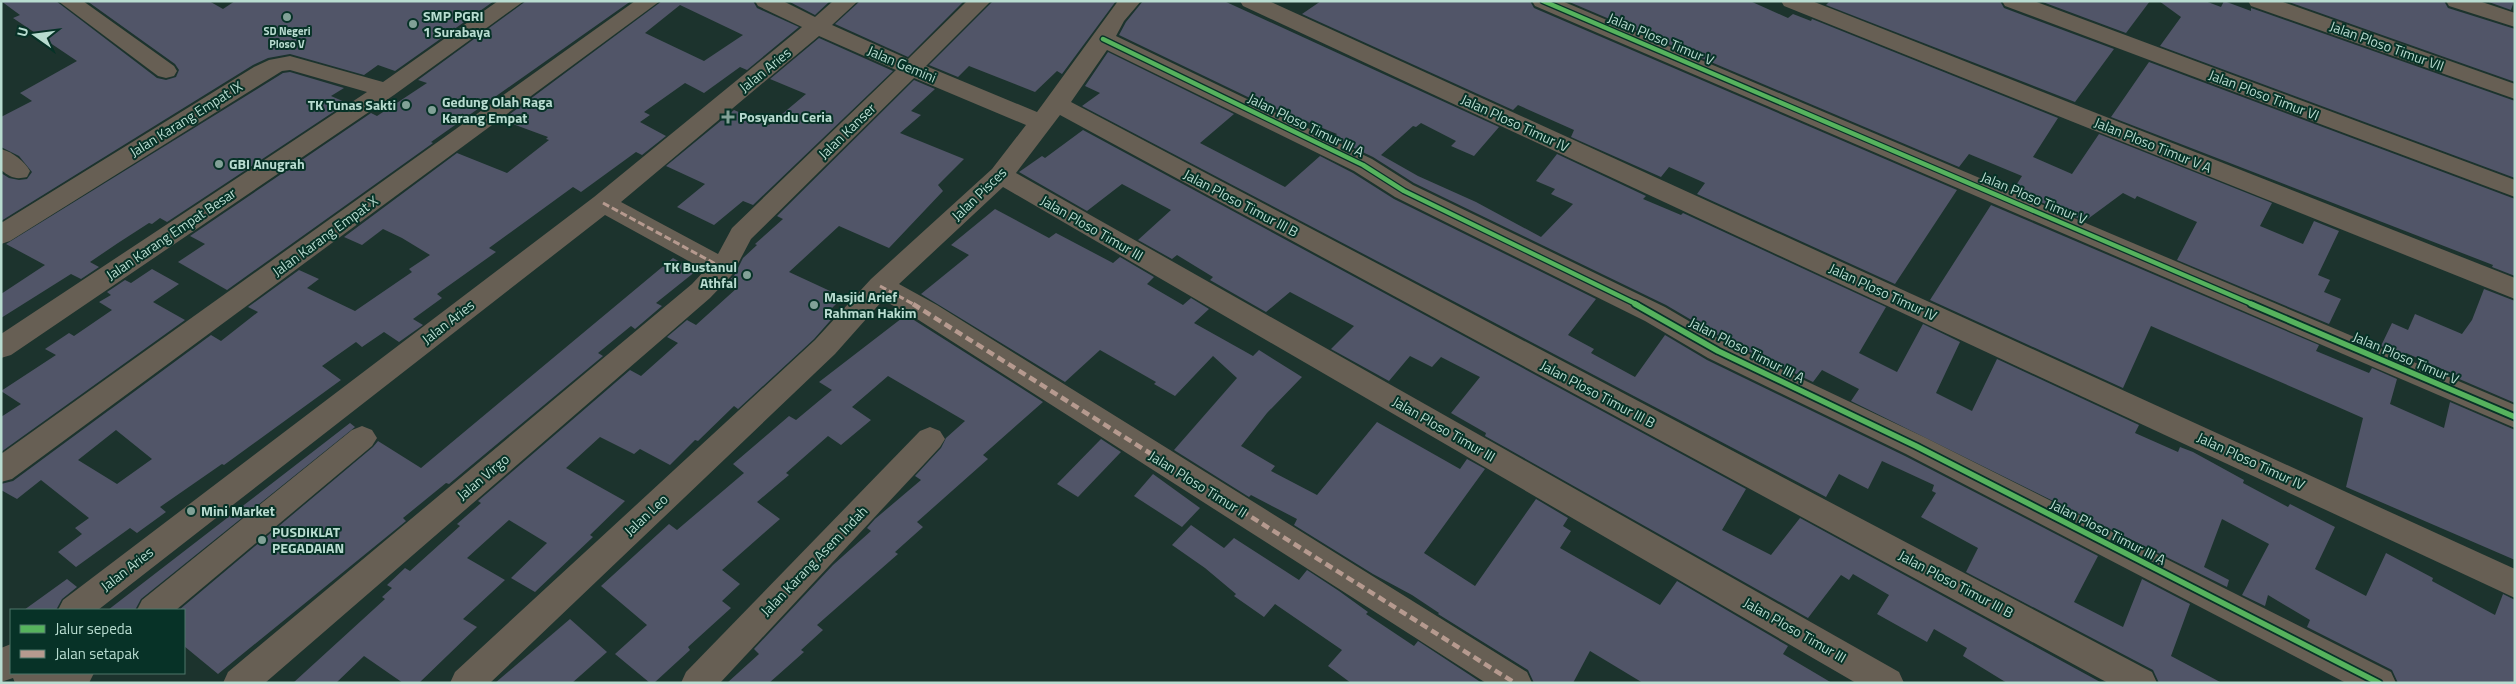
<svg xmlns="http://www.w3.org/2000/svg" width="2516" height="684" viewBox="0 0 2516 684" font-family="'Titillium Web',sans-serif">
  <style>
    .building { fill: #515568; fill-rule: evenodd }
    .lines { fill: none; stroke-linecap: round; stroke-linejoin: round }
    .minor { fill: #675f54; fill-rule: evenodd }
    .quiet-far1 { stroke: #b69a8f; stroke-width: 3; stroke-dasharray: 7 3; stroke-linecap: butt }
    .quiet { stroke: #b69a8f; stroke-width: 4.5; stroke-dasharray: 8 4.5; stroke-linecap: butt }
    .cycleway-far1-casing { stroke: #073227; stroke-width: 7 }
    .cycleway-casing { stroke: #073227; stroke-width: 9 }
    .cycleway-far1 { stroke: #56b35d; stroke-width: 4.5 }
    .cycleway { stroke: #56b35d; stroke-width: 5.5 }
    .poi-dot { fill: #81a197; stroke: #073227; stroke-width: 2 }
    .labels { text-anchor: middle; stroke-width: 4; stroke-linejoin: round; paint-order: stroke }
    .far-poi-label { font-size: 11px; font-weight: bold; fill: #b8dcd0; stroke: #073227 }
    .poi-label { font-size: 14px; font-weight: bold; fill: #b8dcd0; stroke: #073227; text-anchor: start }
    .street-label { font-size: 14px; fill: #b8dcd0; stroke: #073227 }
  </style>
  <rect width="100%" height="100%" fill="#1c332d"/>
  <g class="building">
    <polygon points="1,1 56,1 157,78 166,80 176,77 179,70 175,64 87,1 209,1 223,9 235,1 494,1 395,71 378,65 364,75 290,54 268,58 253,65 1,221 1,173 9,178 19,180 27,179 32,172 19,156 1,147 1,117 32,101 20,93 77,61 13,18 20,15"/>
    <polygon points="526,1 631,1 431,142 433,143 227,290 178,262 205,244 190,236 371,113 377,116 427,83 418,80"/>
    <path d="M662 1H753L757 8 799 27 747 70 740 67 704 93 685 83 644 112 650 115 640 122 666 136 642 155 636 152 581 192 573 187 489 248 496 252 437 294 442 298 413 319 423 325 399 342 384 332 362 347 356 342 322 366 341 380 224 465 222 464 160 507 166 512 137 533 130 528 76 567 58 552 82 534 75 528 89 518 41 480 17 499 1 490V484L13 481 211 335 221 341 258 312 248 307 299 270 319 279 307 288 355 311 412 272 409 269 430 255 402 238 383 229 362 245 344 237 457 153 507 173 549 140 546 139 548 137 502 120ZM680 5 743 35 704 61 645 33ZM116 430 152 459 117 484 78 460Z"/>
    <polygon points="788,1 830,1 815,15"/>
    <polygon points="860,1 964,1 908,57 835,24"/>
    <polygon points="993,1 1116,1 1062,74 1057,71 1035,92 969,66 958,77 929,65"/>
    <polygon points="1143,1 1224,1 1499,127 1474,156 1451,146 1456,141 1421,123 1416,127 1413,126 1381,155 1418,176 1476,202 1541,237 1573,204 1551,194 1555,189 1536,181 1557,154 1646,196 1643,199 1681,215 1683,213 1886,307 1859,353 1897,372 1923,324 1960,342 1936,393 1972,411 1997,359 2139,425 2135,433 2178,452 2180,447 2193,452 2244,480 2243,483 2288,507 2290,504 2335,527 2315,569 2366,596 2386,553 2433,578 2432,581 2495,615 2503,594 2515,600 2515,683 2398,683 2392,670 2307,627 2310,620 2268,595 2265,606 2242,595 2269,544 2222,519 2204,567 2229,580 2227,587 1851,401 1859,389 1822,370 1813,382 1729,342 1666,305 1414,183 1373,157 1333,138 1337,134 1252,99 1119,35 1126,22"/>
    <polygon points="1321,1 1530,1 1534,8 1957,190 1895,284 1697,194 1705,183 1669,167 1661,177 1571,137 1574,130 1518,105 1513,110 1302,14"/>
    <polygon points="1567,1 1750,1 1788,18 1793,14 1811,21 1812,19 2058,118 2033,157 2072,174 2099,134 2272,203 2260,226 2303,244 2314,221 2339,231 2318,275 2330,280 2324,292 2341,299 2329,324 2177,260 2197,222 2137,196 2135,199 2123,193 2085,221 2013,190 2022,176 1969,154 1959,167"/>
    <polygon points="1830,1 2000,1 2004,8 2114,49 2075,102 1826,5"/>
    <polygon points="2040,1 2150,1 2126,33"/>
    <polygon points="2159,1 2205,1 2221,7 2224,1 2251,11 2251,8 2515,101 2515,178 2160,46 2181,17"/>
    <polygon points="2286,1 2444,1 2448,8 2515,29 2515,82"/>
    <polygon points="2486,1 2514,1 2511,10"/>
    <polygon points="819,38 893,71 753,205 743,201 714,225 677,207 705,184 666,166 734,110 769,125 806,94 770,79"/>
    <polygon points="1108,52 1234,114 1200,143 1285,187 1320,156 1353,173 1394,199 1596,299 1568,335 1594,349 1591,353 1635,377 1665,335 1707,360 1905,456 2098,556 2074,602 2123,627 2142,579 2190,604 2171,656 2222,683 2159,683 2153,670 1966,572 1978,548 1921,517 1936,493 1932,491 1934,485 1882,461 1868,489 1839,474 1826,497 1082,106 1100,93 1085,86"/>
    <polygon points="2149,62 2515,199 2515,276 2492,267 2493,265 2111,117"/>
    <polygon points="290,72 344,88 331,96 347,103 167,222 160,218 152,224 149,223 118,243 90,262 99,267 81,279 71,274 1,318 1,294 45,265 6,244 283,73"/>
    <polygon points="914,80 935,89 911,111 921,115 900,133 964,159 938,185 943,191 889,248 839,226 789,272 843,297 832,308 837,313 814,339 738,409 734,406 698,441 695,440 670,465 640,449 634,454 600,437 566,468 625,501 590,535 593,537 535,592 511,578 547,543 509,520 467,558 505,580 463,619 477,627 419,683 403,683 364,656 336,683 293,683 385,599 382,597 392,588 387,585 405,568 410,571 460,526 457,524 481,503 478,501 630,370 641,376 678,343 667,337 687,320 696,325 737,288 726,283 734,276 743,258 757,245 755,244 783,219 777,216"/>
    <polygon points="1083,130 1746,489 1722,530 1771,555 1800,518 2102,683 2007,683 1963,656 1967,648 1934,629 1927,642 1877,614 1889,595 1853,574 1849,580 1841,575 1808,618 1485,436 1486,433 1451,413 1480,377 1441,357 1432,367 1410,356 1389,381 1331,349 1354,326 1290,292 1266,312 1210,280 1213,277 1177,255 1172,259 1138,240 1171,210 1122,184 1087,211 1019,172 1042,156 1045,158"/>
    <polygon points="1991,205 2319,345 2316,351 2369,373 2372,368 2397,379 2390,404 2444,428 2450,402 2515,430 2515,560 2346,487 2363,418 2338,407 2151,326 2123,388 1930,300"/>
    <polygon points="995,209 1049,238 1056,233 1113,263 1120,257 1154,277 1147,284 1183,305 1191,298 1209,309 1194,323 1253,356 1259,350 1302,377 1267,413 1241,446 1275,466 1271,471 1317,495 1377,422 1460,469 1467,459 1485,469 1424,553 1475,586 1536,499 1568,518 1563,526 1571,531 1560,548 1660,605 1677,581 1788,646 1783,654 1832,683 1643,683 1590,651 1573,683 1534,683 1528,670 1438,614 1439,613 1412,595 1373,574 1294,525 1297,519 1251,495 1249,497 1174,450 1237,378 1213,356 1175,396 1154,384 1156,382 1100,350 1065,382 921,294 969,255 951,245"/>
    <polygon points="673,258 696,271 656,303 662,306 635,329 631,326 598,353 603,356 449,484 446,483 403,518 406,521 218,674 184,646 184,610 179,610 373,447 378,441 421,468"/>
    <polygon points="152,269 179,284 153,302 185,320 1,452 1,417 21,404 1,391 56,355 45,349 69,333 74,336 112,310 99,302 111,295 107,292 125,280 131,283"/>
    <polygon points="2484,289 2515,301 2515,403 2457,378 2458,376 2406,353 2405,356 2381,346 2392,323 2408,330 2415,314 2462,334 2472,320"/>
    <polygon points="906,315 1043,402 983,455 988,459 917,522 923,527 895,552 898,554 817,625 823,630 801,650 804,652 769,683 727,683 759,654 754,649 833,565 871,531 867,528 875,519 921,480 915,476 941,448 946,438 965,421 888,376 852,407 871,420 841,445 828,436 786,473 789,475 757,502 780,519 722,570 740,584 722,601 731,608 688,647 690,650 654,683 650,683 615,654 647,625 601,586 669,524 677,530 744,473 733,464 789,416 796,420 832,390 819,382"/>
    <polygon points="350,423 355,427 141,599 135,610 108,610"/>
    <polygon points="1101,439 1121,452 1078,497 1057,484"/>
    <polygon points="1153,474 1200,508 1182,527 1134,496"/>
    <polygon points="1191,525 1224,548 1234,538 1299,580 1307,570 1339,591 1368,612 1366,614 1414,646 1418,641 1482,683 1351,683 1328,666 1342,650 1275,604 1264,617 1234,596 1236,594 1205,568 1172,545"/>
    <polygon points="67,579 77,587 62,599 56,610 24,610"/>
    <polygon points="570,619 607,652 572,683 495,683"/>
  </g>
  <g class="lines">
    <g class="minor">
      <polygon points="58,1 83,1 174,66 177,71 174,76 166,78 158,76"/>
      <polygon points="498,1 524,1 394,95 11,355 1,358 1,334 367,92 290,70 282,71 10,241 1,244 1,223 254,67 269,60 290,56 383,82"/>
      <polygon points="635,1 660,1 12,479 1,482 1,454"/>
      <path d="M755 1H783L815 17 833 1H858L832 25 908 59 967 1H991L926 66 1037 112 1118 1H1141L1124 21 1116 36 1372 159 1413 185 1665 307 1728 344 1926 438 2391 672 2396 683H2346L1906 454 1708 358 1645 321 1395 197 1354 171 1107 50 1071 102 2152 672 2157 683H2108L1060 115 1016 173 1899 672 1904 683H1856L1003 187 899 284 937 305 1527 672 1532 683H1486L917 319 883 300 835 354 490 683H450L455 672 815 340 871 279 992 169 1026 125 914 78 751 239 732 275 710 298 265 683H223L228 672 692 284 705 270 605 215 98 610H58L63 600 594 197 802 27 758 6ZM819 36 896 70 732 228 718 254 621 202Z"/>
      <polygon points="1240,1 1269,1 2515,569 2515,598 1243,6"/>
      <polygon points="1532,1 1562,1 2515,405 2515,428 1535,6"/>
      <polygon points="1781,1 1812,1 2515,278 2515,299 1784,6"/>
      <polygon points="2002,1 2034,1 2515,180 2515,197 2005,6"/>
      <polygon points="2248,1 2280,1 2515,84 2515,99 2251,6"/>
      <polygon points="2446,1 2479,1 2515,13 2515,27 2449,6"/>
      <path d="M1 149C13 152 24 161 30 171L27 177C15 180 10 177 1 170Z"/>
      <polygon points="362,426 372,430 377,438 372,446 176,610 137,610 142,600 352,430"/>
      <polygon points="930,427 940,431 945,439 940,447 720,683 681,683 686,672 920,431"/>
      <polygon points="11,644 11,673 94,673 89,683 15,683 13,678 1,682 1,648"/>
    </g>
    <g class="quiet-far1">
      <polyline points="603,203 723,268"/>
      <polyline points="880,286 915,305"/>
    </g>
    <polyline class="quiet" points="913,304 1515,683"/>
    <g class="cycleway-far1-casing">
      <g id="cycleway-far1">
        <polyline points="1543,1 2254,305"/>
        <polyline points="1103,39 1363,165 1404,191 1638,305"/>
      </g>
    </g>
    <g class="cycleway-casing">
      <g id="cycleway">
        <polyline points="1635,304 1718,351 1916,446 2379,683"/>
        <polyline points="2251,304 2515,417"/>
      </g>
    </g>
    <use href="#cycleway-far1" class="cycleway-far1"/>
    <use href="#cycleway" class="cycleway"/>
  </g>
  <g class="poi-dot">
    <circle cx="287" cy="17" r="5"/>
    <circle cx="413" cy="24" r="5"/>
    <circle cx="406" cy="105" r="5"/>
    <circle cx="432" cy="110" r="5"/>
    <path d="M725.5 109.5h5v5h5v5h-5v5h-5v-5h-5v-5h5z"/>
    <circle cx="219" cy="164" r="5"/>
    <circle cx="747" cy="275" r="5"/>
    <circle cx="814" cy="305" r="5"/>
    <circle cx="191" cy="511" r="5"/>
    <circle cx="262" cy="540" r="5"/>
  </g>
  <g class="labels">
    <g class="far-poi-label">
      <text x="287" y="35">SD Negeri<tspan x="287" dy="13">Ploso V</tspan></text>
    </g>
    <g class="poi-label">
      <text x="423" y="21">SMP PGRI<tspan x="423" dy="16">1 Surabaya</tspan></text>
      <text x="442" y="107">Gedung Olah Raga<tspan x="442" dy="16">Karang Empat</tspan></text>
      <text x="396" y="110" text-anchor="end">TK Tunas Sakti</text>
      <text x="739" y="122">Posyandu Ceria</text>
      <text x="229" y="169">GBI Anugrah</text>
      <text x="737" y="272" text-anchor="end">TK Bustanul<tspan x="737" dy="16">Athfal</tspan></text>
      <text x="824" y="302">Masjid Arief<tspan x="824" dy="16">Rahman Hakim</tspan></text>
      <text x="201" y="516">Mini Market</text>
      <text x="272" y="537">PUSDIKLAT<tspan x="272" dy="16">PEGADAIAN</tspan></text>
    </g>
    <g class="street-label">
      <text transform="translate(1661 39) rotate(23)" y="5">Jalan Ploso Timur V</text>
      <text transform="translate(2387 46) rotate(20)" y="5">Jalan Ploso Timur VII</text>
      <text transform="translate(902 64) rotate(23)" y="5">Jalan Gemini</text>
      <text transform="translate(765 70) rotate(-39)" y="5">Jalan Aries</text>
      <text transform="translate(2264 95) rotate(21)" y="5">Jalan Ploso Timur VI</text>
      <text transform="translate(186 119) rotate(-32)" y="5">Jalan Karang Empat IX</text>
      <text transform="translate(1515 123) rotate(25)" y="5">Jalan Ploso Timur IV</text>
      <text transform="translate(1306 125) rotate(26)" y="5">Jalan Ploso Timur III A</text>
      <text transform="translate(847 131) rotate(-44)" y="5">Jalan Kanser</text>
      <text transform="translate(2153 145) rotate(22)" y="5">Jalan Ploso Timur V A</text>
      <text transform="translate(979 194) rotate(-44)" y="5">Jalan Pisces</text>
      <text transform="translate(2034 198) rotate(23)" y="5">Jalan Ploso Timur V</text>
      <text transform="translate(1241 203) rotate(28)" y="5">Jalan Ploso Timur III B</text>
      <text transform="translate(1092 228) rotate(30)" y="5">Jalan Ploso Timur III</text>
      <text transform="translate(171 234) rotate(-34)" y="5">Jalan Karang Empat Besar</text>
      <text transform="translate(325 236) rotate(-36)" y="5">Jalan Karang Empat X</text>
      <text transform="translate(1883 292) rotate(25)" y="5">Jalan Ploso Timur IV</text>
      <text transform="translate(448 322) rotate(-38)" y="5">Jalan Aries</text>
      <text transform="translate(1747 350) rotate(27)" y="5">Jalan Ploso Timur III A</text>
      <text transform="translate(2406 358) rotate(23)" y="5">Jalan Ploso Timur V</text>
      <text transform="translate(1598 394) rotate(28)" y="5">Jalan Ploso Timur III B</text>
      <text transform="translate(1444 429) rotate(30)" y="5">Jalan Ploso Timur III</text>
      <text transform="translate(2251 461) rotate(25)" y="5">Jalan Ploso Timur IV</text>
      <text transform="translate(483 477) rotate(-40)" y="5">Jalan Virgo</text>
      <text transform="translate(1198 484) rotate(32)" y="5">Jalan Ploso Timur II</text>
      <text transform="translate(646 515) rotate(-43)" y="5">Jalan Leo</text>
      <text transform="translate(2108 532) rotate(27)" y="5">Jalan Ploso Timur III A</text>
      <text transform="translate(814 561) rotate(-46)" y="5">Jalan Karang Asem Indah</text>
      <text transform="translate(127 569) rotate(-38)" y="5">Jalan Aries</text>
      <text transform="translate(1956 584) rotate(28)" y="5">Jalan Ploso Timur III B</text>
      <text transform="translate(1795 630) rotate(30)" y="5">Jalan Ploso Timur III</text>
    </g>
  </g>
  <rect width="2516" height="684" fill="none" stroke="#b8dcd0" stroke-width="5"/>
  <rect x="10" y="609" width="175" height="65" fill="#073227" stroke="#4e766b"/>
  <rect x="20" y="625" width="25" height="8" fill="#56b35d" stroke="#4e766b"/>
  <text x="55" y="634" font-size="15" fill="#b8dcd0">Jalur sepeda</text>
  <rect x="20" y="650" width="25" height="8" fill="#b69a8f" stroke="#4e766b"/>
  <text x="55" y="659" font-size="15" fill="#b8dcd0">Jalan setapak</text>
  <g transform="translate(35 35) rotate(284)" stroke="#073227" stroke-width="4" paint-order="stroke">
  <path d="M0-4L9 19L0 12L-9 19Z" fill="#b8dcd0"/>
  <text y="-8" font-size="14" font-weight="bold" text-anchor="middle" fill="#b8dcd0">U</text>
  </g>
</svg>
